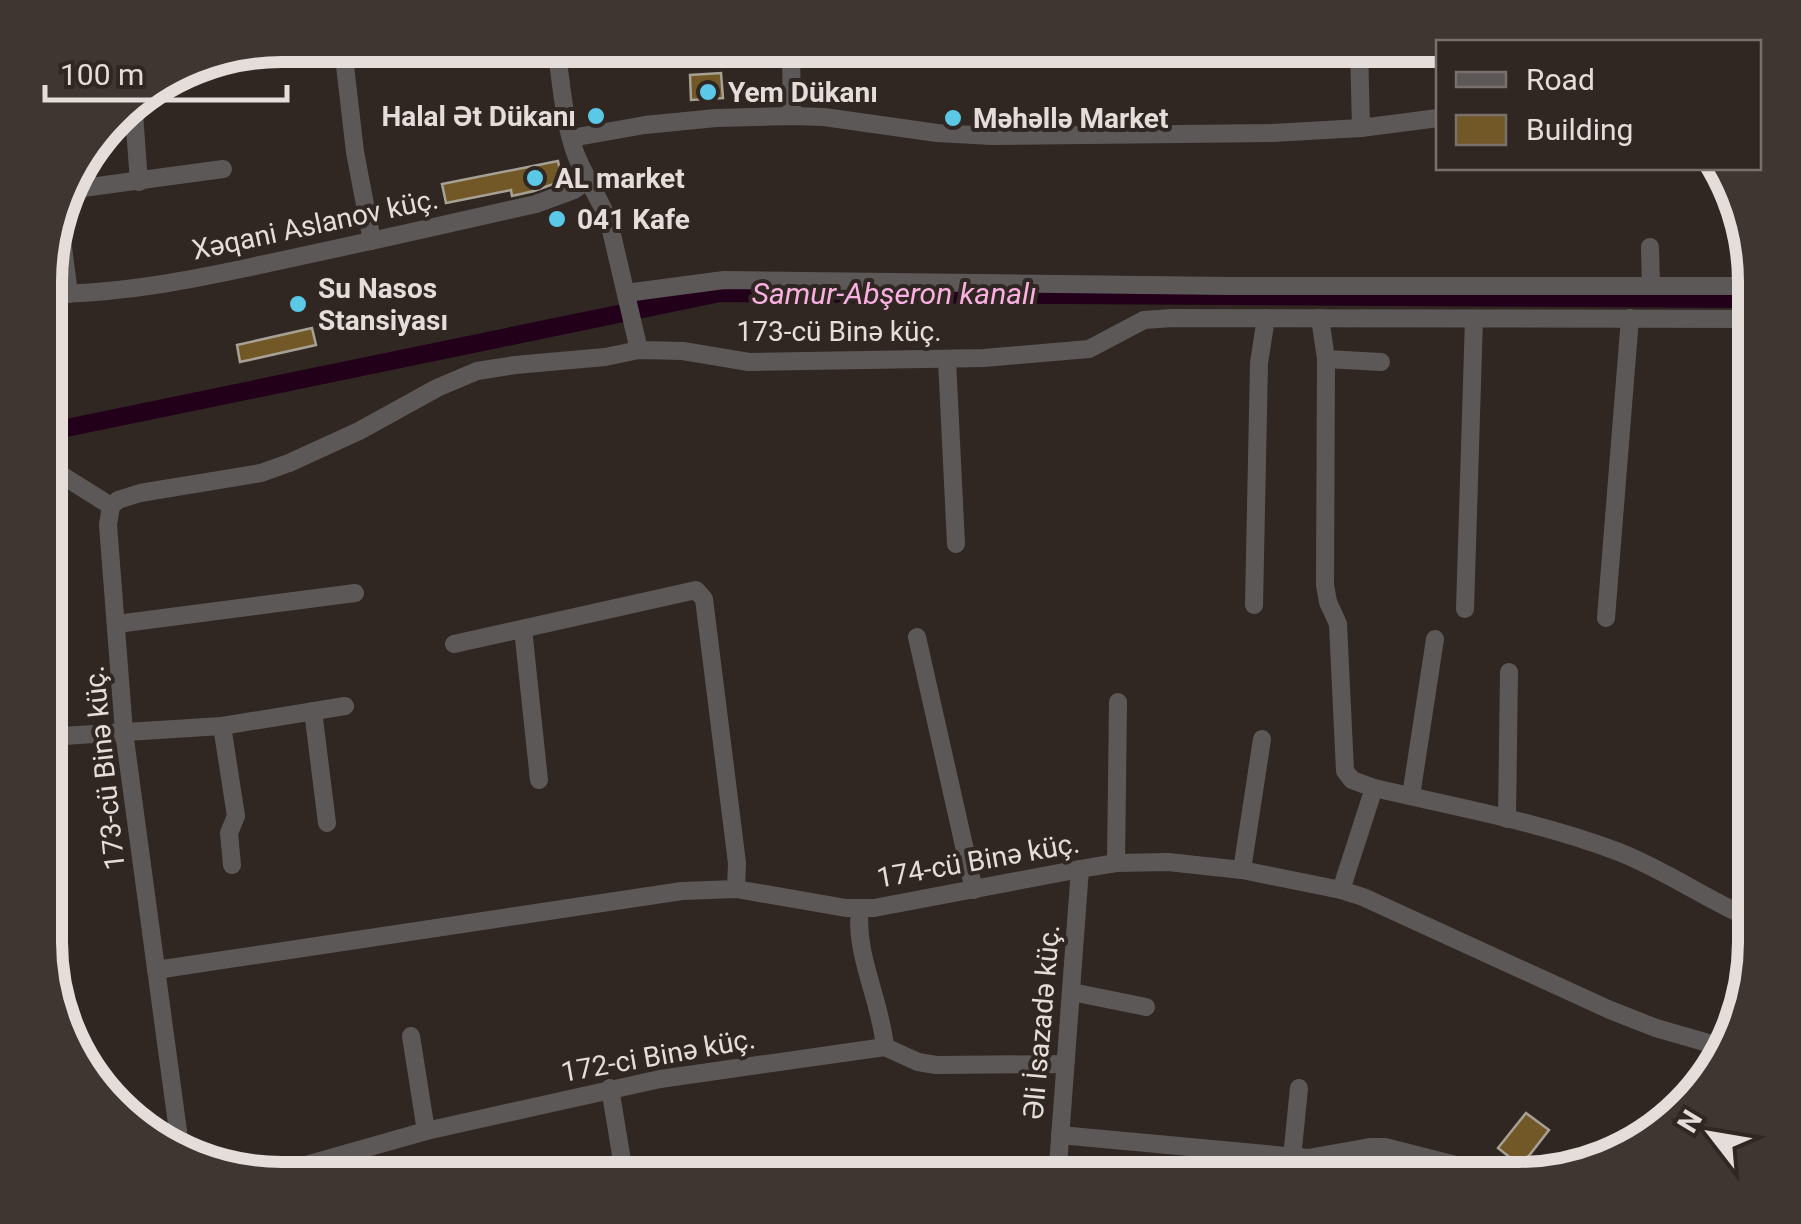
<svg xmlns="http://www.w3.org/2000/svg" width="1801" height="1224" viewBox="0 0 1801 1224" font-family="Roboto,sans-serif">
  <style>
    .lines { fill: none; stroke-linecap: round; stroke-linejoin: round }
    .canal { stroke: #220019; stroke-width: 18 }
    .building { fill: #715826; stroke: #a6a095; stroke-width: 2.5 }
    .minor { stroke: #5d5858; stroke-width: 18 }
    .poi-dot { fill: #5ac8e6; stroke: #312722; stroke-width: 4 }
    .labels { text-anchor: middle; stroke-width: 8; stroke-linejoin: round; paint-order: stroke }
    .poi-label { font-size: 28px; font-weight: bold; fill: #e4ddda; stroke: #312722; text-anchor: start }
    .street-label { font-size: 28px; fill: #e4ddda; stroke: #312722 }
    .water-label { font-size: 30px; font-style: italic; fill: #fab0e0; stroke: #312722 }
    .rim { fill: none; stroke: #e4ddda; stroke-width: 12 }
  </style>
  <rect width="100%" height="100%" fill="#312722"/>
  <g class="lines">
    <polyline class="canal" points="47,432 720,293 1756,299"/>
  </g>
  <g class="building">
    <polygon points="721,73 723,98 691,100 690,75"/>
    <polygon points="558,161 562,181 534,191 512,196 511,190 446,203 442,184"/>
    <polygon points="312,328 316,345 240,362 237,345"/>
    <polygon points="1526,1113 1549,1130 1521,1166 1498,1148"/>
  </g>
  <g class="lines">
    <g class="minor">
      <polyline points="1359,47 1361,128"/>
      <polyline points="791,52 792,116"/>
      <path d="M557 55C562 88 564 123 576 155 586 180 602 201 610 226L639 350"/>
      <polyline points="344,57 355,152 372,241"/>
      <polyline points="133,100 139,182"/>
      <polyline points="571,138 645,125 716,118 792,116 824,117 937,133 992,136 1272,133 1361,128 1438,118"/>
      <polyline points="68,190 223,169"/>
      <polyline points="59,216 69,294"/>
      <polyline points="1650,247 1651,285"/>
      <polyline points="626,293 724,280 1230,286 1756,286"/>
      <path d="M47 294C131 294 215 275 297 257 377 240 456 222 536 204L574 190 588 180"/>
      <path d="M1320 318 1326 359 1325 585 1328 602 1338 624 1345 771 1352 780 1374 788C1456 807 1540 822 1619 852 1667 871 1709 901 1756 921"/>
      <polyline points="1326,359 1381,362"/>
      <polyline points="947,360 956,544"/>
      <polyline points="47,469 60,474 111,506"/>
      <polyline points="1743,548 1756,419"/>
      <polyline points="1254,605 1259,363 1266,318"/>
      <polyline points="1465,609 1474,319"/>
      <polyline points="1606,618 1630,318"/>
      <polyline points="117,624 355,593"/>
      <polyline points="523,629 539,780"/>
      <polyline points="917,637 974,890"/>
      <polyline points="454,644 696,590 704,599 737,863 736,889"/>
      <polyline points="313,711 327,823"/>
      <polyline points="222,726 236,816 229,833 232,865"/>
      <polyline points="47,737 222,726 345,706"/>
      <polyline points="1411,796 1435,639"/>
      <polyline points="1507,819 1509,672"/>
      <polyline points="1116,863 1118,702"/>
      <polyline points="1242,870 1262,739"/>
      <polyline points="1341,890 1374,788"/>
      <path d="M860 909C854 953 881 1001 885 1047"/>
      <polyline points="156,970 682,891 736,889 846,908 874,908 1080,869 1116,863 1168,862 1242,870 1341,890 1363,897 1610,1010 1656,1028 1722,1047"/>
      <polyline points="1072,992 1146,1007"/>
      <polyline points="411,1036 426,1131"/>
      <polyline points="610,1088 625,1179"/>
      <polyline points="1060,1135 1308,1158 1370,1147 1385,1147 1511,1179"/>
      <polyline points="180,1146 124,732 108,525 111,506 118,500 140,493 261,473 289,463 359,431 437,388 477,371 515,365 605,357 639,350 683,351 749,362 984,358 1089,349 1144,320 1172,318 1756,319"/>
      <polyline points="359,1152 366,1179"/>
      <polyline points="1292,1158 1299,1088"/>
      <polyline points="264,1177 426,1131 660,1079 885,1047 918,1062 936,1065 1065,1064"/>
      <polyline points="1057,1179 1080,869"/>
    </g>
  </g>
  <g class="poi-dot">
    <circle cx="708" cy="92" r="10"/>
    <circle cx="596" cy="116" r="10"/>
    <circle cx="953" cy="118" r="10"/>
    <circle cx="535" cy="178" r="10"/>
    <circle cx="557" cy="219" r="10"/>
    <circle cx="298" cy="304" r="10"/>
  </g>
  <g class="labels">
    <g class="poi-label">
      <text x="728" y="102">Yem Dükanı</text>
      <text x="576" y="126" text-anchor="end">Halal Ət Dükanı</text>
      <text x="973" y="128">Məhəllə Market</text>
      <text x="555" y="188">AL market</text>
      <text x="577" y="229">041 Kafe</text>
      <text x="318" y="298">Su Nasos<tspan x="318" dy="32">Stansiyası</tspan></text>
    </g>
    <g class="street-label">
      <text transform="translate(315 224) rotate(-12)" y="10">Xəqani Aslanov küç.</text>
      <text x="839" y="341">173-cü Binə küç.</text>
      <text transform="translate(104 768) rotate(-96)" y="10">173-cü Binə küç.</text>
      <text transform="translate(978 860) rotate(-10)" y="10">174-cü Binə küç.</text>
      <text transform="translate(1041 1022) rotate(-85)" y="10">Əli İsazadə küç.</text>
      <text transform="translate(658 1055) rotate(-10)" y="10">172-ci Binə küç.</text>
    </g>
    <g class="water-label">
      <text x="894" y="304">Samur-Abşeron kanalı</text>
    </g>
  </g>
  <path d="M0 0H1801V1224H0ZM282 62H1518A220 220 0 0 1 1738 282V942A220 220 0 0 1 1518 1162H282A220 220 0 0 1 62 942V282A220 220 0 0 1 282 62Z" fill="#3f3631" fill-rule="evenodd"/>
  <path class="rim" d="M282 62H1518A220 220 0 0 1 1738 282V942A220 220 0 0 1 1518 1162H282A220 220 0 0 1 62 942V282A220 220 0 0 1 282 62Z"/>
  <rect x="1436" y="40" width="325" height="130" fill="#312722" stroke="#79706c" stroke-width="2.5"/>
  <rect x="1456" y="72" width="50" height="15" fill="#5d5858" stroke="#79706c" stroke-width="2.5"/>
  <text x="1526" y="90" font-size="30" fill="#e4ddda">Road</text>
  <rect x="1456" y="115" width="50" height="30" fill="#715826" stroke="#79706c" stroke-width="2.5"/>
  <text x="1526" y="140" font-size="30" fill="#e4ddda">Building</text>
  <g transform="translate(1711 1134) rotate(301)" stroke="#312722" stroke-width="8" paint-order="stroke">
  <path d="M0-8L18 38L0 25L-18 38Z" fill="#e4ddda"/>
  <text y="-15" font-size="28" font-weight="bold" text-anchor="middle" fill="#e4ddda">N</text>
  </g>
  <path d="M45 85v15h242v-15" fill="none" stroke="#e4ddda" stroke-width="5"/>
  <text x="60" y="85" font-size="30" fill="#e4ddda" stroke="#312722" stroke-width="8" paint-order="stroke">100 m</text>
</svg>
